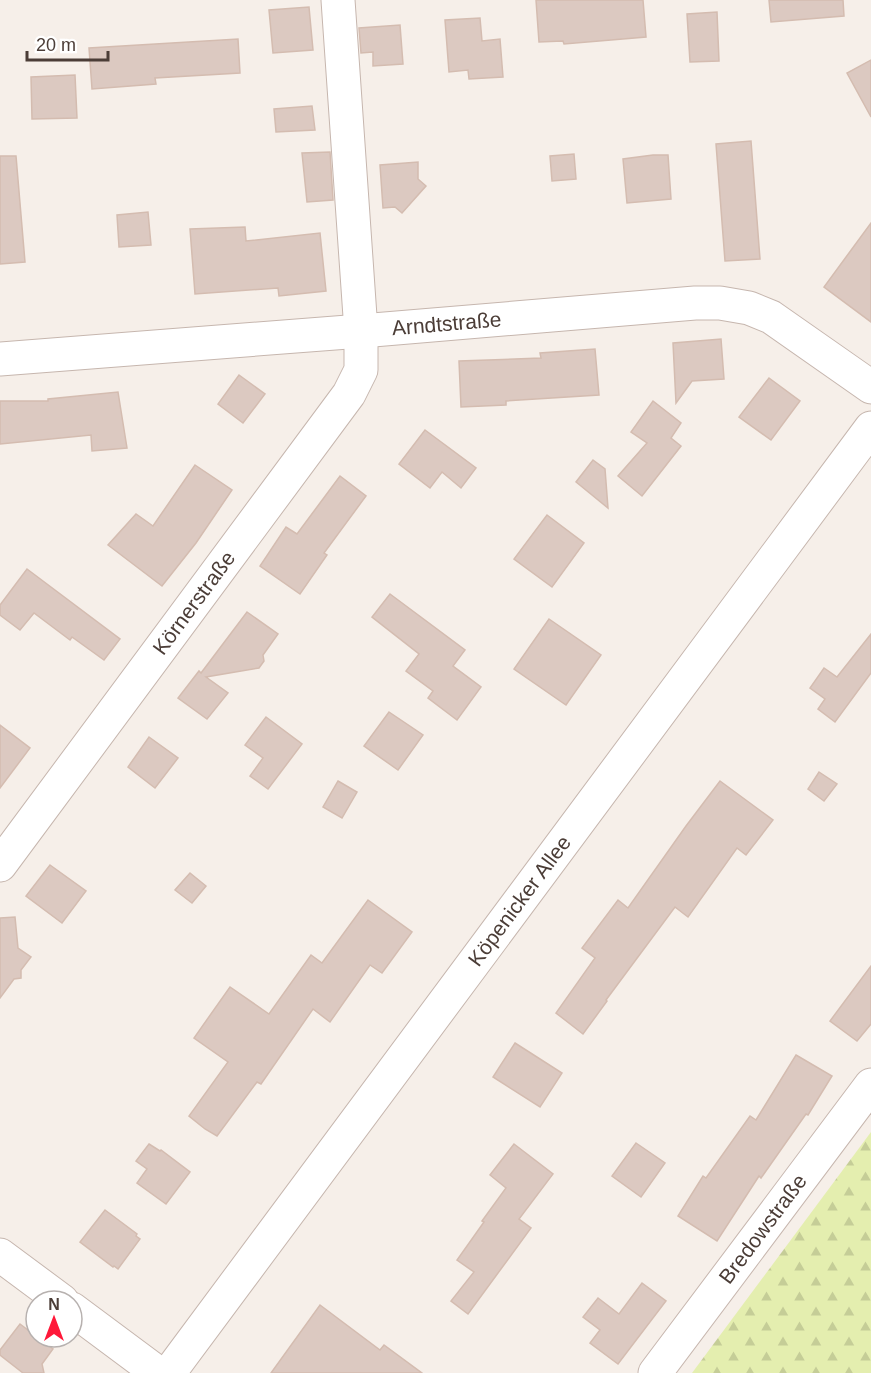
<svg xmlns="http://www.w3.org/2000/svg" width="871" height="1373" viewBox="0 0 871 1373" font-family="Arial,sans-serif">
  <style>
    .forest { fill: url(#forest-firs) }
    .building { fill: #dcc9c1; stroke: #d4bcb0; stroke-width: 1.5 }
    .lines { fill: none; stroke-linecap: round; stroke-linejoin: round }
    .minor-casing { stroke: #c6b6ae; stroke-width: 35 }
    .minor { stroke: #fff; stroke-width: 33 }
    .labels { text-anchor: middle; stroke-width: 4.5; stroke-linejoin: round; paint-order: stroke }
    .street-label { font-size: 21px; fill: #4b3d37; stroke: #fff }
  </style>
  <defs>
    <pattern id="forest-firs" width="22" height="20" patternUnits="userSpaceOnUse" patternTransform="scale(1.5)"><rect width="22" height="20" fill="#e4eeaf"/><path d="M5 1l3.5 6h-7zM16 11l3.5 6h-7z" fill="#c5cd97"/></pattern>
  </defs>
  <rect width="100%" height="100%" fill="#f6efe9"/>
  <polygon class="forest" points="871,1132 871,1373 692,1373"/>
  <g class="building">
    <polygon points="536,0 643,0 646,37 564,44 563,41 539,42"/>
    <polygon points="769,0 843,0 844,16 771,22"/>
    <polygon points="309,7 313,50 273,53 269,10"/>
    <polygon points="717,12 719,61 690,62 687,14"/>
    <polygon points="480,18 482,41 500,39 503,77 469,79 468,70 449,72 445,20"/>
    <polygon points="400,25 403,64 373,66 373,52 361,53 359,28"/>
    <polygon points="238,39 240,73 155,78 156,84 92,89 89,48"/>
    <polygon points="871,60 871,117 847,73"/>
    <polygon points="75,75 77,118 32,119 31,77"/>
    <polygon points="312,106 315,130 276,132 274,109"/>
    <polygon points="751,141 760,259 725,261 716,144"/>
    <polygon points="330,152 333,200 307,202 302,153"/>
    <polygon points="574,154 576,179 552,181 550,156"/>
    <polygon points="653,155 668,155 671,199 627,203 623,159"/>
    <polygon points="0,156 16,156 25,262 0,264"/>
    <polygon points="418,162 418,179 426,186 402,213 395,207 383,208 380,165"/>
    <polygon points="148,212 151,245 119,247 117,215"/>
    <polygon points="871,223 871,322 824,287"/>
    <polygon points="245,227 246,241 320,233 326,291 279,296 278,288 195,294 190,229"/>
    <polygon points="721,339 724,379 692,381 676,403 673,343"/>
    <polygon points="595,349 599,395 506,401 506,405 461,407 459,361 541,358 540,353"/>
    <polygon points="239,375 265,394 243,423 218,404"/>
    <polygon points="769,378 800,401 771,440 739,417"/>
    <polygon points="118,392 127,448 92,451 91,435 0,444 0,401 48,401 48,399"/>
    <polygon points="653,401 681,423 671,438 681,446 642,496 618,476 647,443 631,432"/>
    <polygon points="425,430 476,468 461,488 442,472 430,488 399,464"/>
    <polygon points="593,460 605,469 608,508 576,482"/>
    <polygon points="195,465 232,490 196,543 162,586 108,545 136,514 153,526"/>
    <polygon points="340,476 366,496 324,553 327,555 300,594 260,566 286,527 297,534"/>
    <polygon points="547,515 584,543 552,587 514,559"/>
    <polygon points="27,569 120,639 104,660 72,637 70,640 34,613 20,630 0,615 0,605"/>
    <polygon points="390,594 465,650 453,666 481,687 457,720 428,698 433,691 406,671 419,654 372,617"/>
    <polygon points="247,612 278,634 263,655 264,661 259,668 206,677 228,693 207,719 178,698 199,671 201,673"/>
    <polygon points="549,619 601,655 566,705 514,669"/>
    <polygon points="871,634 871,673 835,722 818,709 825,699 810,688 824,668 837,677"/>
    <polygon points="389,712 423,735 398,770 364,746"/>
    <polygon points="266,717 302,744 268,789 250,776 263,758 245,745"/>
    <polygon points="0,725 30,748 0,788"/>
    <polygon points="149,737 178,758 155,788 128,767"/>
    <polygon points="819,772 837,784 824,801 808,789"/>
    <polygon points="338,781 357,792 342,818 323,807"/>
    <polygon points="720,781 773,820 746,855 737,848 688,917 675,907 606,1000 607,1001 583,1034 556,1013 595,958 582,948 618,900 628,908 686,826"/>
    <polygon points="50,865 86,891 62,923 26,896"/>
    <polygon points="190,873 206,886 192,903 175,890"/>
    <polygon points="368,900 412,932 382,973 370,965 330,1022 313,1009 261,1084 257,1082 217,1136 205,1129 189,1116 228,1062 194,1038 230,987 269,1014 311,955 322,963"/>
    <polygon points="15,917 18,948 31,957 21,970 21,978 14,979 0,998 0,918"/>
    <polygon points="871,966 871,1024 857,1041 830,1021"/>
    <polygon points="515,1043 562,1073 540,1107 493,1077"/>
    <polygon points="796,1055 832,1076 808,1115 806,1114 761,1178 759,1176 717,1241 678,1216 703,1176 706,1178 750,1116 756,1120"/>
    <polygon points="636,1143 665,1163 641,1197 612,1176"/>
    <polygon points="149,1144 160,1151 161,1150 190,1172 166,1204 137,1183 147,1169 136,1161"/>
    <polygon points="514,1144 553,1174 519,1219 531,1228 468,1314 451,1301 474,1272 457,1260 484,1222 482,1221 506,1188 490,1175"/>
    <polygon points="105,1210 137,1234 136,1236 140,1239 118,1269 114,1266 113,1267 80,1242"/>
    <polygon points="642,1283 666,1301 618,1364 590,1343 600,1330 583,1317 598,1298 619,1314"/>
    <polygon points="320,1305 380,1350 384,1345 422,1373 271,1373"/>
    <polygon points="20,1324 53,1349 42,1364 44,1373 23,1373 0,1355 0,1350"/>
  </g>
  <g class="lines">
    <g class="minor-casing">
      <g id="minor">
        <path id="s1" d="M0 359 361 331 695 303H720L749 308 771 317 871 387"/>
        <path id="s2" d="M0 865 349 394 361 370V331L338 0"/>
        <polyline points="0,1255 62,1301"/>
        <polyline points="72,1309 158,1373"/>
        <path id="s3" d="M169 1373 871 428"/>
        <path id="s4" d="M655 1373 871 1085"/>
      </g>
    </g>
    <use href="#minor" class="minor"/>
  </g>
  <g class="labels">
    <g class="street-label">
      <text dy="7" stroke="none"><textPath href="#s1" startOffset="448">Arndtstraße</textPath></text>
      <text dy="7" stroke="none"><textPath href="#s2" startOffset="326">Körnerstraße</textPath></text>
      <text dy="7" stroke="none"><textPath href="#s3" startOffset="588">Köpenicker Allee</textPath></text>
      <text dy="7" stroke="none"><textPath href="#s4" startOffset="180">Bredowstraße</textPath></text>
    </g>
  </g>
  <g transform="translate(54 1319)"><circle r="28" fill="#ffffff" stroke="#b7b1af" stroke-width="1.5"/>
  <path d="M0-4.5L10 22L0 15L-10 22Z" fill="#ff1839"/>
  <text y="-9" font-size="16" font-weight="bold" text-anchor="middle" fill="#4b3d37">N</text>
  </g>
  <path d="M27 51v9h81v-9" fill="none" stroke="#4b3d37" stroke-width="3"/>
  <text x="36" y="51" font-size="18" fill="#4b3d37" stroke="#ffffff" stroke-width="4.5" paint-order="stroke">20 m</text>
</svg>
